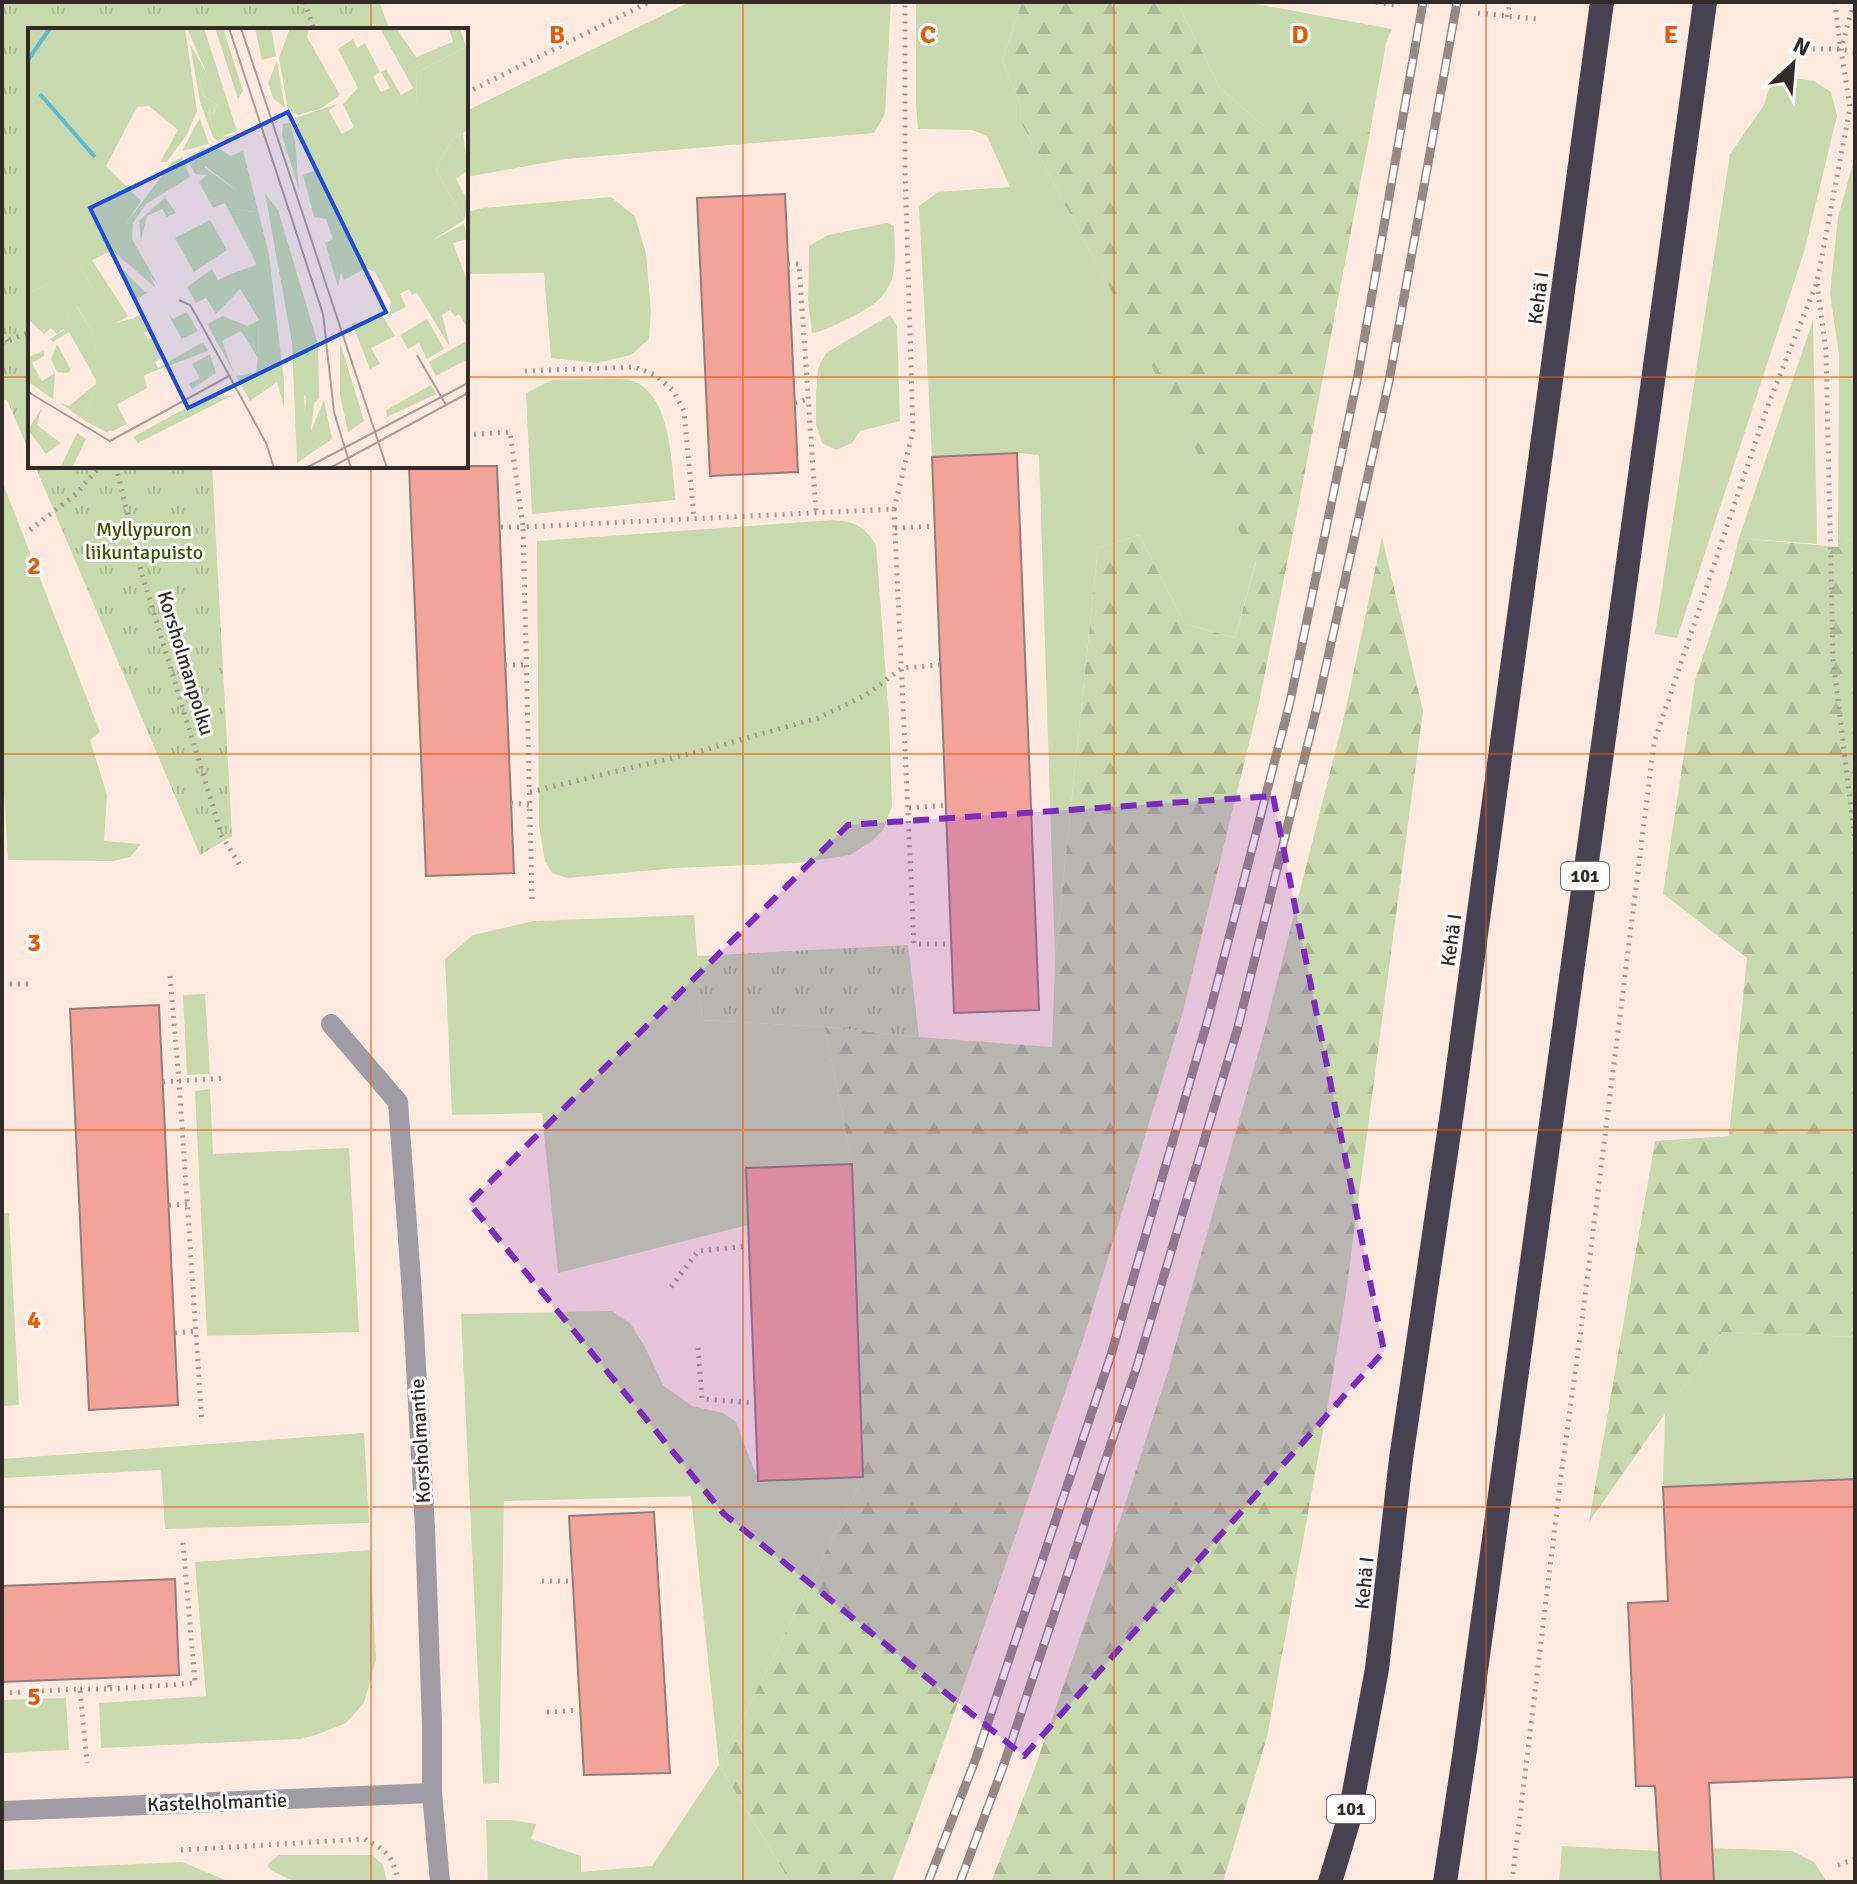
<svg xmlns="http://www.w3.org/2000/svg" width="1857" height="1884" viewBox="0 0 1857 1884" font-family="Signika,sans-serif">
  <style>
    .green { fill: #c9d9ae }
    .forest { fill: url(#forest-firs) }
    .park { fill: url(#park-tufts) }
    .building { fill: #f4a39b; stroke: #927d7a; stroke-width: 2 }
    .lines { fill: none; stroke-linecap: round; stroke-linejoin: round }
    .path { stroke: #a79891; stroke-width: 5; stroke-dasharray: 2 6; stroke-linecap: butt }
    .street { stroke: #9f9ca4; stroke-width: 20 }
    .highway { stroke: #474251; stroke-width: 24 }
    .rail-casing { stroke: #988a83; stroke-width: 9 }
    .rail { stroke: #fff; stroke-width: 6; stroke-dasharray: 18; stroke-linecap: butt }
    .marked { fill: #7b2cbf; fill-opacity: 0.2; stroke: #7b2cbf; stroke-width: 6; stroke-dasharray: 16 10; stroke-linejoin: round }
    .grid { fill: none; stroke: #e8590c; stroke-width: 2; stroke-opacity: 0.55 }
    .labels { text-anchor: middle; stroke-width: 6; stroke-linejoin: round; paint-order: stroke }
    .shield { fill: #fff; stroke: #706a68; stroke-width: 2 }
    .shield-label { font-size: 18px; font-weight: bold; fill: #322a27 }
    .street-label { font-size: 20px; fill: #322a27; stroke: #fff }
    .park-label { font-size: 20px; fill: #3e5301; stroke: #fff }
    .inset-river { fill: none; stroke: #5dbbd7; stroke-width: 4 }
    .inset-road { fill: none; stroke: #ad9d96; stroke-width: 2 }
    .view { fill: #1d4ed8; fill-opacity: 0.15; stroke: #1d4ed8; stroke-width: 4 }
    .inset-edge { fill: none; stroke: #322a27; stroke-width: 4 }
    .grid-label { font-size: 26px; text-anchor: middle; font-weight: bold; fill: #e8590c; stroke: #fff; stroke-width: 6; stroke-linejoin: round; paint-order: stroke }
  </style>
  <defs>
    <pattern id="forest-firs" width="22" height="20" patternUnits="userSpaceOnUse" patternTransform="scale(2)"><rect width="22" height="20" fill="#c9d9ae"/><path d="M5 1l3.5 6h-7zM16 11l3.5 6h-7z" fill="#adba96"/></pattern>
    <pattern id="park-tufts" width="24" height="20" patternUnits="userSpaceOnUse" patternTransform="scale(2)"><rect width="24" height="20" fill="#c9d9ae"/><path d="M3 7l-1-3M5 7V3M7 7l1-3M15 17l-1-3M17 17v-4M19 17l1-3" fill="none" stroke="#adba96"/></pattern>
  </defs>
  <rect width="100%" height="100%" fill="#ffeae0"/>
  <g class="green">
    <polygon points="690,2 891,2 885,114 874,133 566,159 466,177 466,111"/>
    <polygon points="916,2 1022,2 1002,60 1020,102 1021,122 1256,561 1235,638 1185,624 1139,535 1098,548 1055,959 1039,455 1017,453 932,457 919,206 938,192 1010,187 987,136 972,130 918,129 916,105"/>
    <polygon points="1177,2 1245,2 1392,29 1386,43 1370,132 1345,118 1265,127 1220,88"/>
    <polygon points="1773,75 1814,81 1831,92 1837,116 1804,252 1677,638 1655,634 1730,154 1764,105"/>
    <polygon points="1855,156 1855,538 1838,547 1839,354 1830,294 1838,217"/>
    <polygon points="611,197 635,216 646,254 651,311 649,339 631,355 597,363 551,358 544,273 466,274 466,212 483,208"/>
    <path d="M887 223 894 226C896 277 898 295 848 319 836 324 825 331 812 333L808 300 809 246 828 235Z"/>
    <polygon points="890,315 897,326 900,421 860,431 852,443 836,450 822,443 816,424 816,393 818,368 826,353"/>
    <polygon points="1813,320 1817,544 1739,538"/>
    <path d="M602 379C612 379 624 378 633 381 672 396 671 464 676 500L532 514 526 393 552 380Z"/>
    <polygon points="2,481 100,732 90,740 107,795 104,841 141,844 130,857 113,861 8,860 2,756"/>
    <path d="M834 520C856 522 864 526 876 545L889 717 892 806 883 830 871 842 850 855 799 863 677 868 567 878 552 873 545 861 539 826 537 541Z"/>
    <polygon points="694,915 702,1020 825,1027 852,1164 747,1168 748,1225 558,1273 542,1113 452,1115 445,959 473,935 534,921"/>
    <polygon points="205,994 210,1074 187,1075 183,995"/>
    <polygon points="210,1089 213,1154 349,1148 359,1332 207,1336 195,1091"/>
    <polygon points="2,1213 9,1213 19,1405 2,1406"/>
    <polygon points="612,1311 630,1323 645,1347 663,1385 692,1406 723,1413 736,1422 758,1480 863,1477 719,1765 785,1873 788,1882 488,1882 486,1820 509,1820 536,1824 531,1839 581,1856 581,1872 652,1866 719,1765 691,1496 504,1501 499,1783 483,1784 461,1314"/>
    <polygon points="1722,1332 1855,1337 1855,1479 1663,1487 1665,1413"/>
    <polygon points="364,1433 369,1523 165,1529 161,1470 2,1478 2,1459"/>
    <polygon points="370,1550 376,1660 364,1703 346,1723 316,1735 300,1739 101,1748 99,1703 206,1696 195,1562"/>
    <polygon points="66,1698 69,1750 2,1753 2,1700"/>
    <polygon points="1562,1846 1659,1851 1661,1882 1559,1882"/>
    <polygon points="1712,1848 1792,1851 1814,1862 1827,1882 1714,1882"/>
    <polygon points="279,1855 372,1855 383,1865 387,1882 296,1882 272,1871 267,1865"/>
    <polygon points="182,1862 230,1882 2,1882 2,1870"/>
  </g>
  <g class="forest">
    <polygon points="1022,2 1177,2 1220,88 1265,127 1313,97 1370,132 1296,518 1259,703 1182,1015 1082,1343 943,1745 892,1882 788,1882 785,1873 719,1765 863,1477 852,1164 825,1027 919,1037 1052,1047 1055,959 1098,548 1139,535 1185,624 1235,638 1256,562 1021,122 1020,102 1002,60"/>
    <polygon points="1382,537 1423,711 1345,1300 1329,1398 1267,1737 1223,1882 991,1882 1033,1773 1108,1557 1168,1371 1265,1029 1345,713"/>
    <polygon points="1739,538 1838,547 1855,538 1855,1337 1722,1332 1589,1522 1655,1141 1729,1136 1747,958 1663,894 1695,681 1728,581"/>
  </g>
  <g class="park">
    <polygon points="2,2 379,2 390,30 30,30 30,454 7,400 2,400"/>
    <polygon points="35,466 212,466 232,836 200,855"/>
    <polygon points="908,945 919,1037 825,1027 702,1020 697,956"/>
  </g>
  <g class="building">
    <polygon points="785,194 798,472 710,476 697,198"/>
    <polygon points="1017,453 1039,1010 954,1013 932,457"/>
    <polygon points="409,466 497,466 514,873 426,876"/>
    <polygon points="159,1005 178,1405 89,1410 70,1009"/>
    <polygon points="852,1164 863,1477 758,1481 746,1168"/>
    <polygon points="1855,1479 1855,1777 1709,1783 1714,1882 1661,1882 1655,1786 1636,1786 1628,1603 1668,1601 1663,1487"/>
    <polygon points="654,1512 670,1773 584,1775 569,1516"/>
    <polygon points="175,1579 179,1675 2,1682 2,1586"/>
  </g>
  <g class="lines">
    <g class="path">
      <polyline points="305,2 314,30"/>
      <polyline points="1376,2 1394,5"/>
      <polyline points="1835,2 1840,44"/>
      <polyline points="1478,13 1536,19"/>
      <polyline points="1507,17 1510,2"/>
      <polyline points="1797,49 1841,49 1855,52"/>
      <polyline points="466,93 649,2"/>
      <polyline points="788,264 799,264 816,512"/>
      <polyline points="1817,284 1826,351 1833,659 1855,841"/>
      <polyline points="2,333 8,341"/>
      <polyline points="2,343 30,332"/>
      <polyline points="525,371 635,367 655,375 673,390 684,411 694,518"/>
      <polyline points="795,403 808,399"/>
      <polyline points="466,435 510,432 523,527 499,527"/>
      <polyline points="116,466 141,571 222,836 239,864"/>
      <polyline points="894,509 913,431 905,168 905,2"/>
      <polyline points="895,528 935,526"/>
      <polyline points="30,530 76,494 100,466"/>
      <polyline points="505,665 526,665"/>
      <polyline points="530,792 697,752 818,718 866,695 902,668 940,665"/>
      <polyline points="511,803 530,805"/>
      <polyline points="909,808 946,805"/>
      <polyline points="532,899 523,527 894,509 914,944 951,944"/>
      <polyline points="170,976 179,1081 202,1423"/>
      <polyline points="2,984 29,984"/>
      <polyline points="163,1082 226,1078"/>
      <polyline points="169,1205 188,1204"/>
      <polyline points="671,1287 698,1251 749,1246"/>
      <polyline points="175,1333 196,1331"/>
      <polyline points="698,1348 702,1399 755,1403"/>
      <polyline points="542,1581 573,1581"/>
      <polyline points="80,1689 110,1689 109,1678"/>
      <polyline points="110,1689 195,1683 183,1542"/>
      <polyline points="2,1693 80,1689 87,1763"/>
      <polyline points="547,1712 580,1710"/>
      <path d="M181 1850 364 1839C387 1851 393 1855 398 1882"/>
      <polyline points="1838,1865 1855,1859"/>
      <polyline points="1512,1882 1561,1476 1579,1344 1654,743 1767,408 1817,282 1850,108 1841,49 1854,2"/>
    </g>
    <g class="street">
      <polyline points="331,1024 398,1102 412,1294 425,1529 432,1725 432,1793 440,1882"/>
      <polyline points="2,1811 432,1793"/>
    </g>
    <g class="highway">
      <polyline points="1330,1882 1349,1819 1377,1669 1401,1459 1452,1112 1602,2"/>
      <polyline points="1445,1882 1465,1750 1705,2"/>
    </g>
    <g class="rail-casing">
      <g id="rail">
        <polyline points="928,1882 976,1758 1111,1355 1208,1019 1290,702 1358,375 1423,2"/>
        <polyline points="960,1882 1003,1767 1137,1366 1238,1027 1317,707 1389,381 1457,2"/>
      </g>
    </g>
    <use href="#rail" class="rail"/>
  </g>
  <path class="marked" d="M1273 796 1384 1351 1024 1756 724 1514 469 1203 848 825Z"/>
  <path class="grid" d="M371 2V30M743 2V1882M1114 2V1882M1486 2V1882M2 377H30M466 377H1855M371 466V1882M2 754H1855M2 1130H1855M2 1507H1855"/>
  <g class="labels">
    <g class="shield">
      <rect x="1561" y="862" width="48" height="28" rx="6"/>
      <rect x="1327" y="1795" width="48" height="28" rx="6"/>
    </g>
    <g class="shield-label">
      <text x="1585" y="882">101</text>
      <text x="1351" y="1815">101</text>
    </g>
    <g class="street-label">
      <text transform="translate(1538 298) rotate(-82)" y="7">Kehä I</text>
      <text transform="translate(186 663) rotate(73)" y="7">Korsholmanpolku</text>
      <text transform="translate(1451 940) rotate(-82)" y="7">Kehä I</text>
      <text transform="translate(420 1441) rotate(-93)" y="7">Korsholmantie</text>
      <text transform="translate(1364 1583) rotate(-84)" y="7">Kehä I</text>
      <text transform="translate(217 1802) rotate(-2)" y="7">Kastelholmantie</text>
    </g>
    <g class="park-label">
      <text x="144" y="536">Myllypuron<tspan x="144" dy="23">liikuntapuisto</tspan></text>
    </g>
  </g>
  <g transform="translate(28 28)">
    <rect width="440" height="440" fill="#ffeae0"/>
    <path d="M187 0H195L215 63 210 71ZM262 0H281L279 9 312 67 292 81 270 87 260 81 251 30ZM352 0H368L388 29 425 14 421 0H432L438 19 388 45 389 74 299 125 286 143 267 90 309 76 301 83 314 106 326 99 315 76 330 60 310 21 325 11 329 20 337 15 352 44 345 49 353 64 362 60 353 44 358 41 373 67 385 60ZM162 16 178 44 172 57 176 68 189 77 184 87 181 79 183 99 192 109 210 106 190 113 185 109 172 74ZM249 33 257 80 245 70 240 55ZM172 91 181 116 154 123 170 93ZM262 95 267 113 271 162 254 107 255 96ZM435 105 440 142 428 151 440 173 436 192 408 142 424 111ZM174 121 177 140 225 174 227 184 208 181 224 227 197 175 185 180 171 154 179 147 167 146 158 130ZM154 129 162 149 118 176 105 195 104 211 130 257 99 221 97 197 144 134ZM137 169 148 185 139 189 134 181 119 188 113 213 111 193ZM182 192 199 222 166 244 147 210ZM436 196 440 211 425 215 440 255V301L431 286 427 289 422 282 414 287 422 319 389 265 384 267 381 261 372 266 378 279 361 287 363 274 347 244 338 240 316 252 313 244 314 232 336 223 407 259 405 212ZM84 217 128 260 84 222 64 232 100 288 85 297 52 238ZM86 232 117 264H121L108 271ZM184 241 190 252 203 246 213 260 188 286 178 270 168 275 159 259ZM49 279 66 307 68 352 41 304 25 314 22 311 36 302 39 286ZM159 284 170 303 154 311 140 286 145 291ZM352 284 367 308 343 320 352 336 342 341 324 295 337 294ZM113 286 121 302 116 305 120 311 126 309 137 328 127 334 130 340 175 314 180 323 116 347 119 360 88 377 83 366 107 298 104 291ZM195 288 220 298 231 292 230 330 256 353V379L249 354 222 373 208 348 228 345 230 330 213 303 194 313 206 345 179 296ZM399 291 416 321 399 331 391 315 380 321 372 307ZM440 312V331L408 348 401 334ZM312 314 336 393 320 404 312 367ZM29 316 43 342 39 345 29 344 23 331ZM16 323V328L4 335 14 353 26 346 23 338 27 346 25 371 0 354V329ZM182 326 188 345 164 361 161 356 172 350 164 336ZM68 356 56 392 32 375 41 378ZM403 357 408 366 359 389 358 382ZM279 364 286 376 283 403 296 372 304 411 279 428 275 397ZM203 368 110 415 105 409 178 369ZM13 381 9 397 33 415 18 426 0 402Z" fill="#c9d9ae"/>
    <path d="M159 0H176L209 103 192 109 183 99 181 78 185 86 189 77 176 68 172 57 178 44ZM227 0H243L248 28 234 32ZM438 19 440 102 424 111 408 142 436 192 405 212 425 250 407 260 335 223 315 232 310 259 297 215 305 211 298 191 286 189 275 147 286 143 301 112H318L389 74 388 45ZM186 118 203 128 215 123 241 227 256 353 230 330 231 292 203 246 228 237 207 181 226 184 225 175 172 134 174 121ZM237 165 250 182 290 316 291 370 286 376 276 367 279 428 269 435 264 315ZM52 238 85 296 104 291 83 366 99 396 85 403 56 392 68 356 66 307 50 279 39 286 38 299 29 306 23 300 16 306 0 291V266ZM49 405 58 411 44 440H32Z" fill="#c9d9ae"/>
    <path d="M0 0H157L169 83 159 106 139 134H132L150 102 121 78 109 79 78 138 113 173 97 197 128 260 84 222 0 266ZM69 267 85 296 104 291 130 340 83 366 99 396 78 404 56 392 68 356 66 307 49 278Z" fill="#c9d9ae"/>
    <path class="inset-river" d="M0 32 22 0M12 66 67 129"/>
    <path class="inset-road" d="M201 0 295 286 306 384 323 440M213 0 359 440M151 272 162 277 173 296 238 415 246 440M389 327 418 377M0 364 82 413 201 348M278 440 440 355M302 440 440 365"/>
    <path class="view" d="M260 84 358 284 160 380 62 180Z"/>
    <rect width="440" height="440" class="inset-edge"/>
  </g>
  <g class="grid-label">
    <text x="557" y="43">B</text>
    <text x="928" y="43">C</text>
    <text x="1300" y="43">D</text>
    <text x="1671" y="43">E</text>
    <text x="34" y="574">2</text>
    <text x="34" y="951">3</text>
    <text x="34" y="1328">4</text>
    <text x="34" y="1705">5</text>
  </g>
  <rect width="1857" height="1884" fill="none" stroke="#322a27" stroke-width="8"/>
  <g transform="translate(1793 64) rotate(26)" stroke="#ffffff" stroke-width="6" paint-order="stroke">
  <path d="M0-6L14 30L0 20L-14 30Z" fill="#322a27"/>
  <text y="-12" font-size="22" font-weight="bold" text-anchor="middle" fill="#322a27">N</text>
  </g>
</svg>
